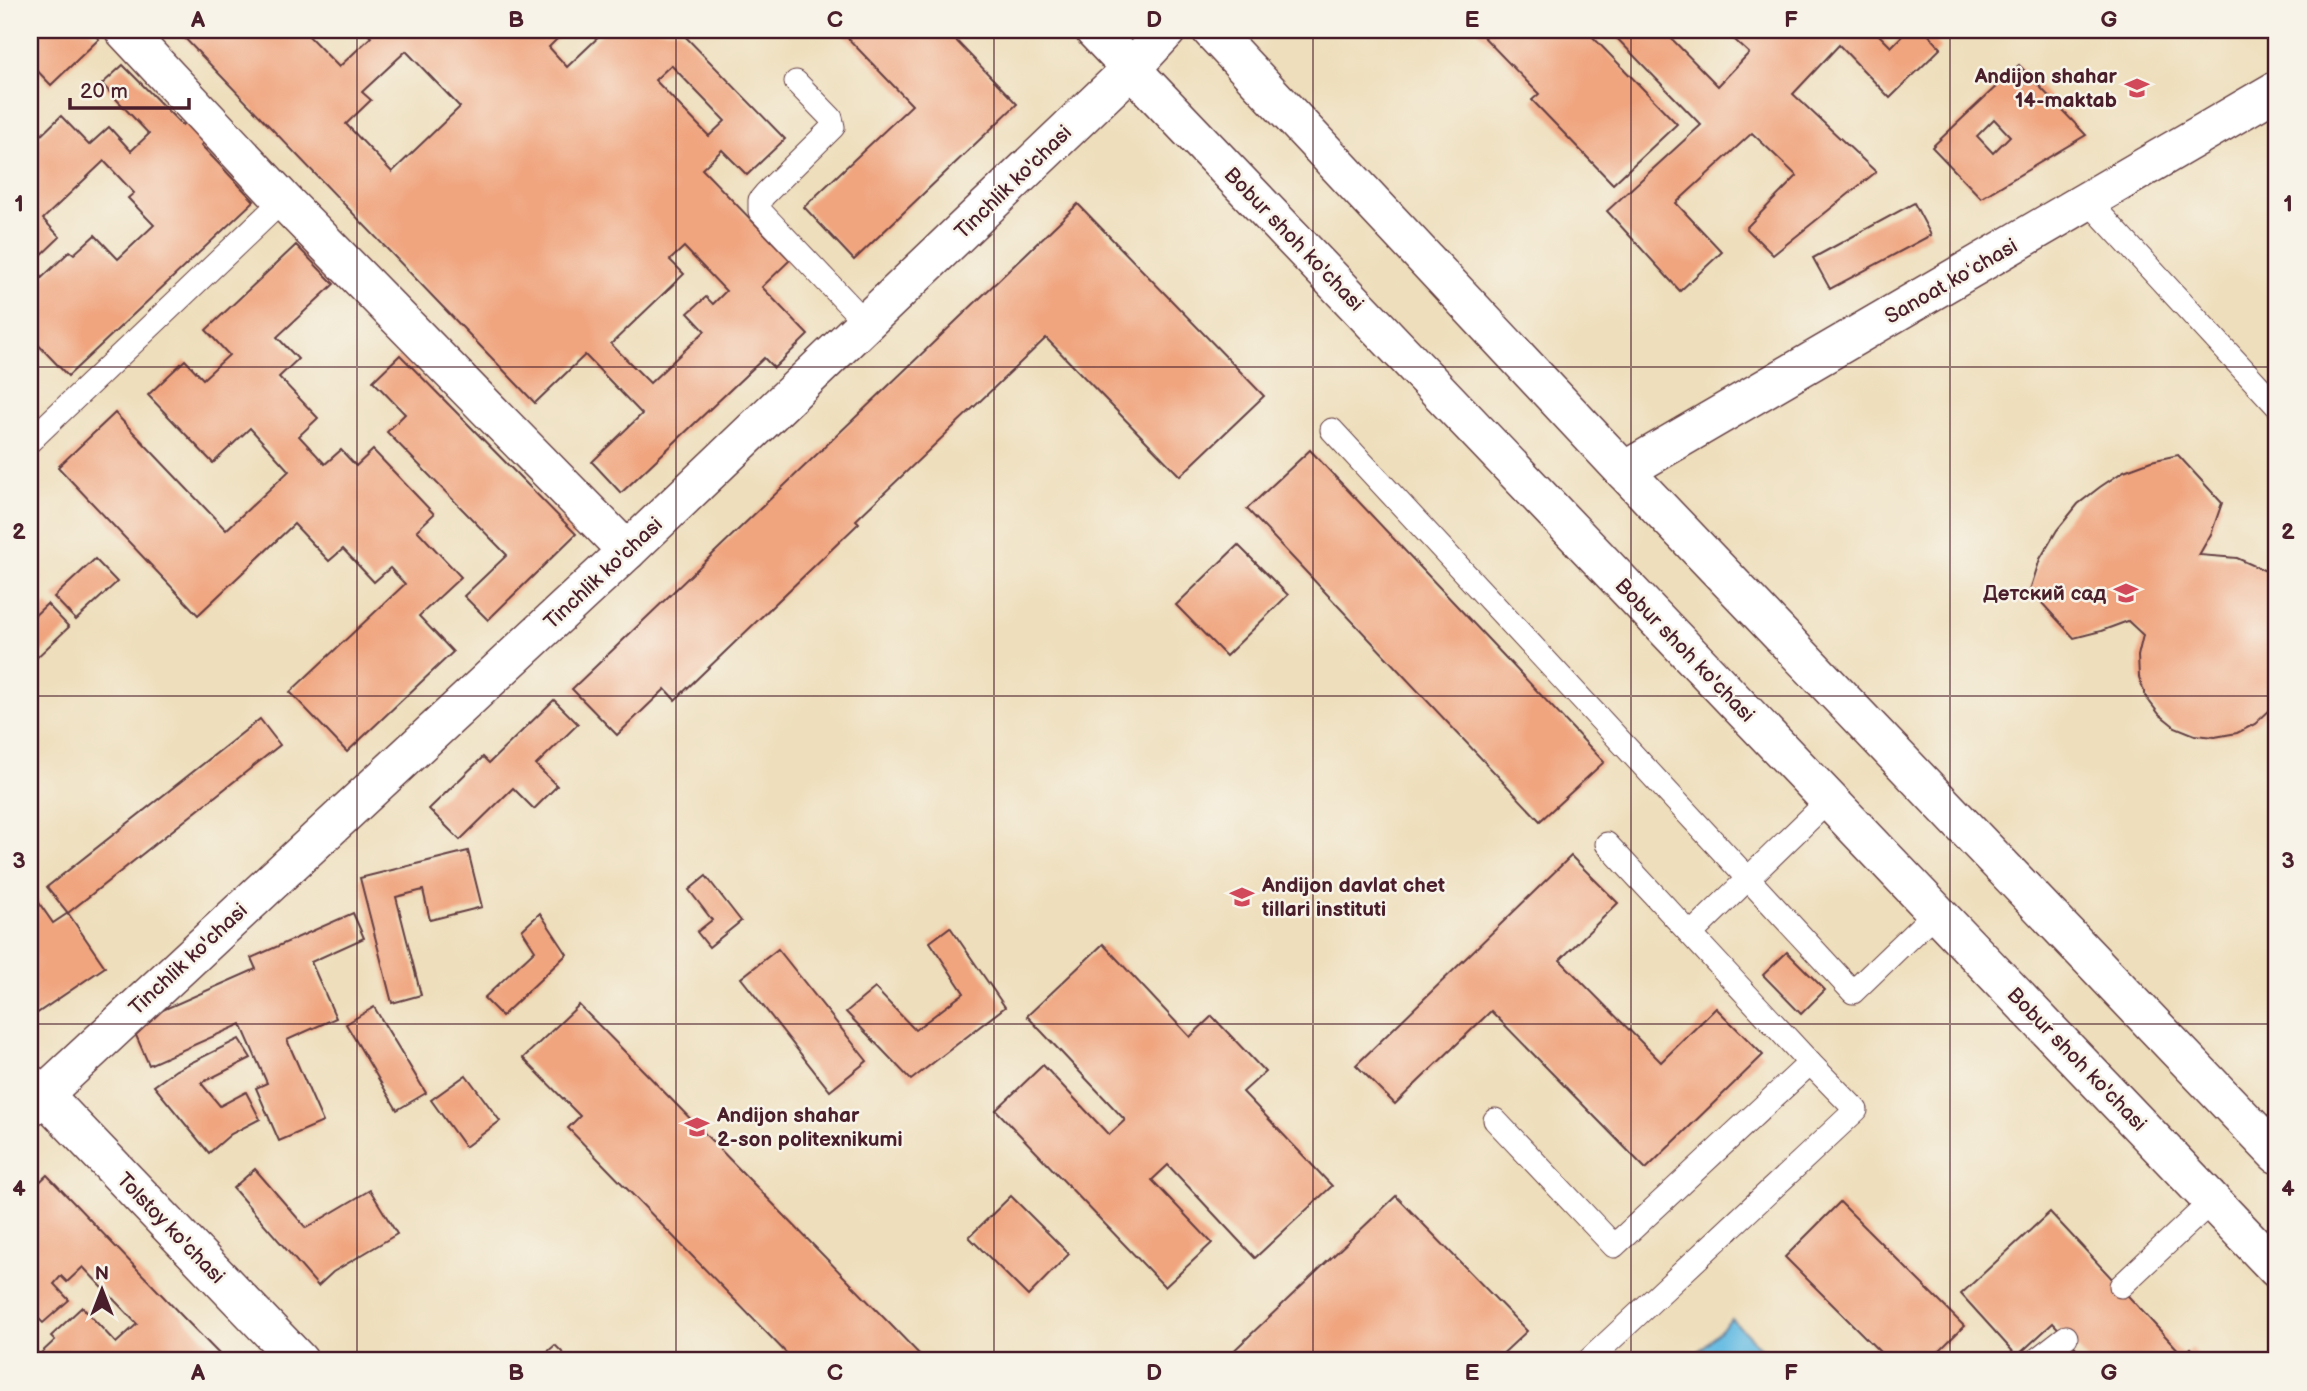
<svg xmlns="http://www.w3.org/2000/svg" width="2307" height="1391" viewBox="0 0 2307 1391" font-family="'Balsamiq Sans',sans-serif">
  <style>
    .water { fill: #66bce3; stroke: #586e87; stroke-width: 2 }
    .building { fill: #f0a57f; fill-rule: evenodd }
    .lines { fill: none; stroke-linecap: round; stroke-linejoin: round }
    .service-casing { stroke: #633c41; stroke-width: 25 }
    .minor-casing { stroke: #633c41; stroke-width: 41 }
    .primary-casing { stroke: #633c41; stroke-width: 41 }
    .service { stroke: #fff; stroke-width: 23 }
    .minor { stroke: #fff; stroke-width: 38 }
    .primary { stroke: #fff; stroke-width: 38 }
    .grid { fill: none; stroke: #4a1f2b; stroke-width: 2; stroke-opacity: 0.55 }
    .labels { text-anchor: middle; stroke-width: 5; stroke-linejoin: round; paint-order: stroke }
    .poi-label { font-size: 21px; font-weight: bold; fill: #4a1f2b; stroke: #f7f3e8; text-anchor: end }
    .street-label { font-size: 21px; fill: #4a1f2b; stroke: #f7f3e8 }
    .neatline { fill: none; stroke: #4a1f2b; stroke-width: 2.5 }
    .grid-label { font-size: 23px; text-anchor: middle; font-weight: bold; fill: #4a1f2b }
  </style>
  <rect width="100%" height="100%" fill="#f7f3e8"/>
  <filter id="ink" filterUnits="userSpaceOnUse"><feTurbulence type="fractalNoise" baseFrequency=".0143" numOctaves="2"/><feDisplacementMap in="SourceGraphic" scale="14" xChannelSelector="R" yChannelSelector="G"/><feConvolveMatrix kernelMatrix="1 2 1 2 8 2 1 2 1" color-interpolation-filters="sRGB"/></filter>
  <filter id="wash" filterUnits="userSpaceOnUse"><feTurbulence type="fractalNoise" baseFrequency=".00686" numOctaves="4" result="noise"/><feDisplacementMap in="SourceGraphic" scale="28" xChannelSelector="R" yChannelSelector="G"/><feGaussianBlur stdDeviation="1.57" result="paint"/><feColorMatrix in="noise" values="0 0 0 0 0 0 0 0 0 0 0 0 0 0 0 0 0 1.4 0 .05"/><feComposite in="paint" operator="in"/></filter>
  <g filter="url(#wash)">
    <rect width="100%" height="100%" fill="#eedebb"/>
    <polygon class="water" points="1732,1319 1773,1361 1689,1361"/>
    <g id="blocks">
      <g class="building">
        <polygon points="30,30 89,30 99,39 51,85 30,63"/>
        <path d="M177 30H303L339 67 371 37 363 30H566L549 47 567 67 606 30H679L785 139 747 175 722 150 702 169 790 260 762 287 808 335 774 368 764 358 621 493 592 462 642 414 585 355 535 403ZM406 51 460 107 392 172 346 124 371 100 362 92ZM671 65 725 121 709 136 655 80ZM684 247 726 291 713 304 706 297 688 313 705 331 650 383 611 344 684 274 670 260Z"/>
        <polygon points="840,30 946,30 1017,104 854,260 804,207 912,105"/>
        <polygon points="1477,30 1586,30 1677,124 1613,184 1532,100 1539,94"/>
        <polygon points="1609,30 1663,30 1718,86 1749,53 1724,30 1874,30 1891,47 1908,30 1924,30 1941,48 1890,98 1839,45 1793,94 1876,172 1773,255 1746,228 1797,176 1752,133 1676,203 1722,252 1680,291 1607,211 1701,125"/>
        <polygon points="123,65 182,125 195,113 214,133 201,145 254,201 68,376 30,336 30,289 70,251 74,254 95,235 118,259 154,225 128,198 134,193 104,161 43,219 60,237 34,262 30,257 30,146 61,116 89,145 109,127 131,151 149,134 102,84"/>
        <path d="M2019 65 2086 135 1981 198 1932 147ZM1994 119 2010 136 1993 153 1977 136Z"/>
        <polygon points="1914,203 1931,235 1830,289 1813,258"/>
        <polygon points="1078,204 1264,396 1180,476 1046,338 856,520 859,523 675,700 665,689 617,735 572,689"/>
        <polygon points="296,245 334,284 277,337 298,359 279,377 318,418 299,436 325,464 341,450 356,466 373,450 434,514 417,530 461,577 419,616 453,652 347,752 290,692 405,584 390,568 374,582 343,549 329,561 294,524 198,615 58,467 115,413 226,530 289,471 250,428 213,463 148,395 185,360 203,379 229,355 206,330"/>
        <polygon points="400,355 576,534 488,620 464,596 507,555 387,432 405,414 373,381"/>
        <polygon points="1310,450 1604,762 1540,821 1247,509"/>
        <polygon points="2178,455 2222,503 2211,534 2199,555 2237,558 2277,576 2277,698 2271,709 2255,724 2237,733 2215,737 2195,735 2175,727 2159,714 2146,697 2139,677 2138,656 2143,635 2128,621 2101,631 2074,638 2030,590 2040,559 2057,530 2078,504 2100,487 2124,471 2151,461"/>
        <polygon points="1238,545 1288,595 1226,656 1176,605"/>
        <polygon points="95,559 117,582 76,620 54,597"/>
        <polygon points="47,604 69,627 30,664 30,620"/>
        <polygon points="554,700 578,724 536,765 557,786 534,809 513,788 460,840 429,809 483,757 489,763"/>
        <polygon points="260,719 280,745 68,913 105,967 30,1018 30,890 53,923 68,913 47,887"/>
        <polygon points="468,851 482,907 430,920 423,890 396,897 421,995 392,1003 360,878"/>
        <polygon points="1571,856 1618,903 1560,960 1661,1062 1716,1008 1763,1055 1646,1169 1491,1011 1395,1104 1356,1065"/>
        <polygon points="706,876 741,921 709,947 697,932 712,920 689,890"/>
        <polygon points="353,913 364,938 311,962 336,1018 287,1040 323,1122 279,1141 256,1088 267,1083 241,1024 149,1065 131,1024 256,969 251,958"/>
        <polygon points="540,913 567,954 502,1016 484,998 535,950 522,930"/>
        <polygon points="950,927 1005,1007 911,1080 846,1012 875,988 915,1030 964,993 930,942"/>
        <polygon points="1103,944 1190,1037 1212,1016 1265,1072 1243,1092 1332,1186 1255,1258 1168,1165 1152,1180 1212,1243 1165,1287 996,1110 1043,1065 1109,1135 1125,1120 1027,1016"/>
        <polygon points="778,949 867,1061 830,1091 741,978"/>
        <polygon points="1787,952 1825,990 1801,1014 1763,975"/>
        <polygon points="579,1005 636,1063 926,1361 794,1361 568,1128 580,1116 523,1058"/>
        <polygon points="374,1007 426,1093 397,1110 346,1024"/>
        <polygon points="239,1039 251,1058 201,1083 220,1106 246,1092 260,1119 231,1134 209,1153 154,1086 176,1070"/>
        <polygon points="466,1075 500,1121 465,1147 431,1100"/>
        <polygon points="255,1169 306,1228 370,1190 397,1234 333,1272 318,1286 233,1188"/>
        <polygon points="47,1175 183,1317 226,1361 30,1361 30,1355 35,1350 39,1355 55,1340 51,1336 82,1307 116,1343 137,1324 83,1267 67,1282 61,1276 54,1284 69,1300 43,1323 30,1310 30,1191"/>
        <polygon points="1011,1196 1069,1254 1028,1296 969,1237"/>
        <polygon points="1396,1196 1527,1331 1495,1361 1223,1361"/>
        <polygon points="1840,1202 1964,1326 1929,1361 1889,1361 1785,1257"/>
        <polygon points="2050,1212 2183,1355 2191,1348 2203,1361 2088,1361 2053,1323 2017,1356 1961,1294"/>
        <polygon points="555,1345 571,1361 537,1361"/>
      </g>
    </g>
  </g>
  <g filter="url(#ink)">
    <use href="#blocks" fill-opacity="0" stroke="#633c41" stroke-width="2"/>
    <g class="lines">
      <g class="service-casing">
        <g id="service">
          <polyline points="796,82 831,118 833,127 765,194 760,200 760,211 866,323"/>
          <polyline points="2088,201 2277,406"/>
          <polyline points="1332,430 1853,992 1936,912"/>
          <polyline points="30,441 283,200"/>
          <polyline points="1691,934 1829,800"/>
          <polyline points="1495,1120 1614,1246 1810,1063 1607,844"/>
          <polyline points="2121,1286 2212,1201"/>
          <polyline points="1588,1361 1856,1110 1810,1063"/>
          <polyline points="2035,1361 2066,1337"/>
        </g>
      </g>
      <g class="minor-casing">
        <g id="minor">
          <polyline points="124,30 283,200 627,551"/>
          <polyline points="1624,471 2277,90"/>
          <polyline points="30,1084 43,1094 299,1361"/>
          <polyline points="30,1107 627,551 1131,69 1167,30"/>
        </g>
      </g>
      <g class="primary-casing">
        <g id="primary">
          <polyline points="1094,30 2277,1269"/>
          <polyline points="1211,30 1624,471 2277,1154"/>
        </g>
      </g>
      <use href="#service" class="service"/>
      <use href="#minor" class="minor"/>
      <use href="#primary" class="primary"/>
    </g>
  </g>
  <path class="grid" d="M357 30V1361M676 30V1361M994 30V1361M1313 30V1361M1631 30V1361M1950 30V1361M30 367H2277M30 696H2277M30 1024H2277"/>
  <defs>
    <g id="school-bare" transform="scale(1.89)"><path d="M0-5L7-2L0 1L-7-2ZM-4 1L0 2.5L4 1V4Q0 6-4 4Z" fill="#d1495b" stroke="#f7f3e8" stroke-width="2.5" paint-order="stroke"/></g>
  </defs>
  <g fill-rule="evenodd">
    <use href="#school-bare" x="2137" y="88"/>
    <use href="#school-bare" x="2126" y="593"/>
    <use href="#school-bare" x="1242" y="897"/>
    <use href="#school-bare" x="697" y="1127"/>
  </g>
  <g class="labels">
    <g class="poi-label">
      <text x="2117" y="83">Andijon shahar<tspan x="2117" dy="24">14-maktab</tspan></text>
      <text x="2106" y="600">Детский сад</text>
      <text x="1262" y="892" text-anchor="start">Andijon davlat chet<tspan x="1262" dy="24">tillari instituti</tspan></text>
      <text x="717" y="1122" text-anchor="start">Andijon shahar<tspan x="717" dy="24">2-son politexnikumi</tspan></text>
    </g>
    <g class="street-label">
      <text transform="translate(1013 182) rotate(-44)" y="7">Tinchlik ko'chasi</text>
      <text transform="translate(1294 239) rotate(46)" y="7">Bobur shoh ko'chasi</text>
      <text transform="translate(1951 281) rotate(-30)" y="7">Sanoat koʻchasi</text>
      <text transform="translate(603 573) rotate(-43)" y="7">Tinchlik ko'chasi</text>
      <text transform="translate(1685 650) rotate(46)" y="7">Bobur shoh ko'chasi</text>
      <text transform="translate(188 959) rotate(-43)" y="7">Tinchlik ko'chasi</text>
      <text transform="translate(2077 1059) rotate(46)" y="7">Bobur shoh ko'chasi</text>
      <text transform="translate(171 1228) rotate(46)" y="7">Tolstoy ko'chasi</text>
    </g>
  </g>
  <rect width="2307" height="1391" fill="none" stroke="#f7f3e8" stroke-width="77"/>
  <g transform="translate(102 1290)" stroke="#f7f3e8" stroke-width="5" paint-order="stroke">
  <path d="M0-5L12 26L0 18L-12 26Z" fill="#4a1f2b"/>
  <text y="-10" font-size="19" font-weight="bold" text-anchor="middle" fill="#4a1f2b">N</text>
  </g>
  <path d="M70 98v10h119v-10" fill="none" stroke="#4a1f2b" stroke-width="3.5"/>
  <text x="80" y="98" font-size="21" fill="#4a1f2b" stroke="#f7f3e8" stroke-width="5" paint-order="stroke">20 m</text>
  <rect x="38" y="38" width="2230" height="1314" class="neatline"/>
  <g class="grid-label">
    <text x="198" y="27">A</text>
    <text x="516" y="27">B</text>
    <text x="835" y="27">C</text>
    <text x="1154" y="27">D</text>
    <text x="1472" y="27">E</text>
    <text x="1791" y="27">F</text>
    <text x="2109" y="27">G</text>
    <text x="19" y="211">1</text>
    <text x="2288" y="211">1</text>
    <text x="19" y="539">2</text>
    <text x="2288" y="539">2</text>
    <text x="19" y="868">3</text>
    <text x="2288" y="868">3</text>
    <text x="19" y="1196">4</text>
    <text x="2288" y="1196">4</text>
    <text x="198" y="1380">A</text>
    <text x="516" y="1380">B</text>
    <text x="835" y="1380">C</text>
    <text x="1154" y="1380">D</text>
    <text x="1472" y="1380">E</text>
    <text x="1791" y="1380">F</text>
    <text x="2109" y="1380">G</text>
  </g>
</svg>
